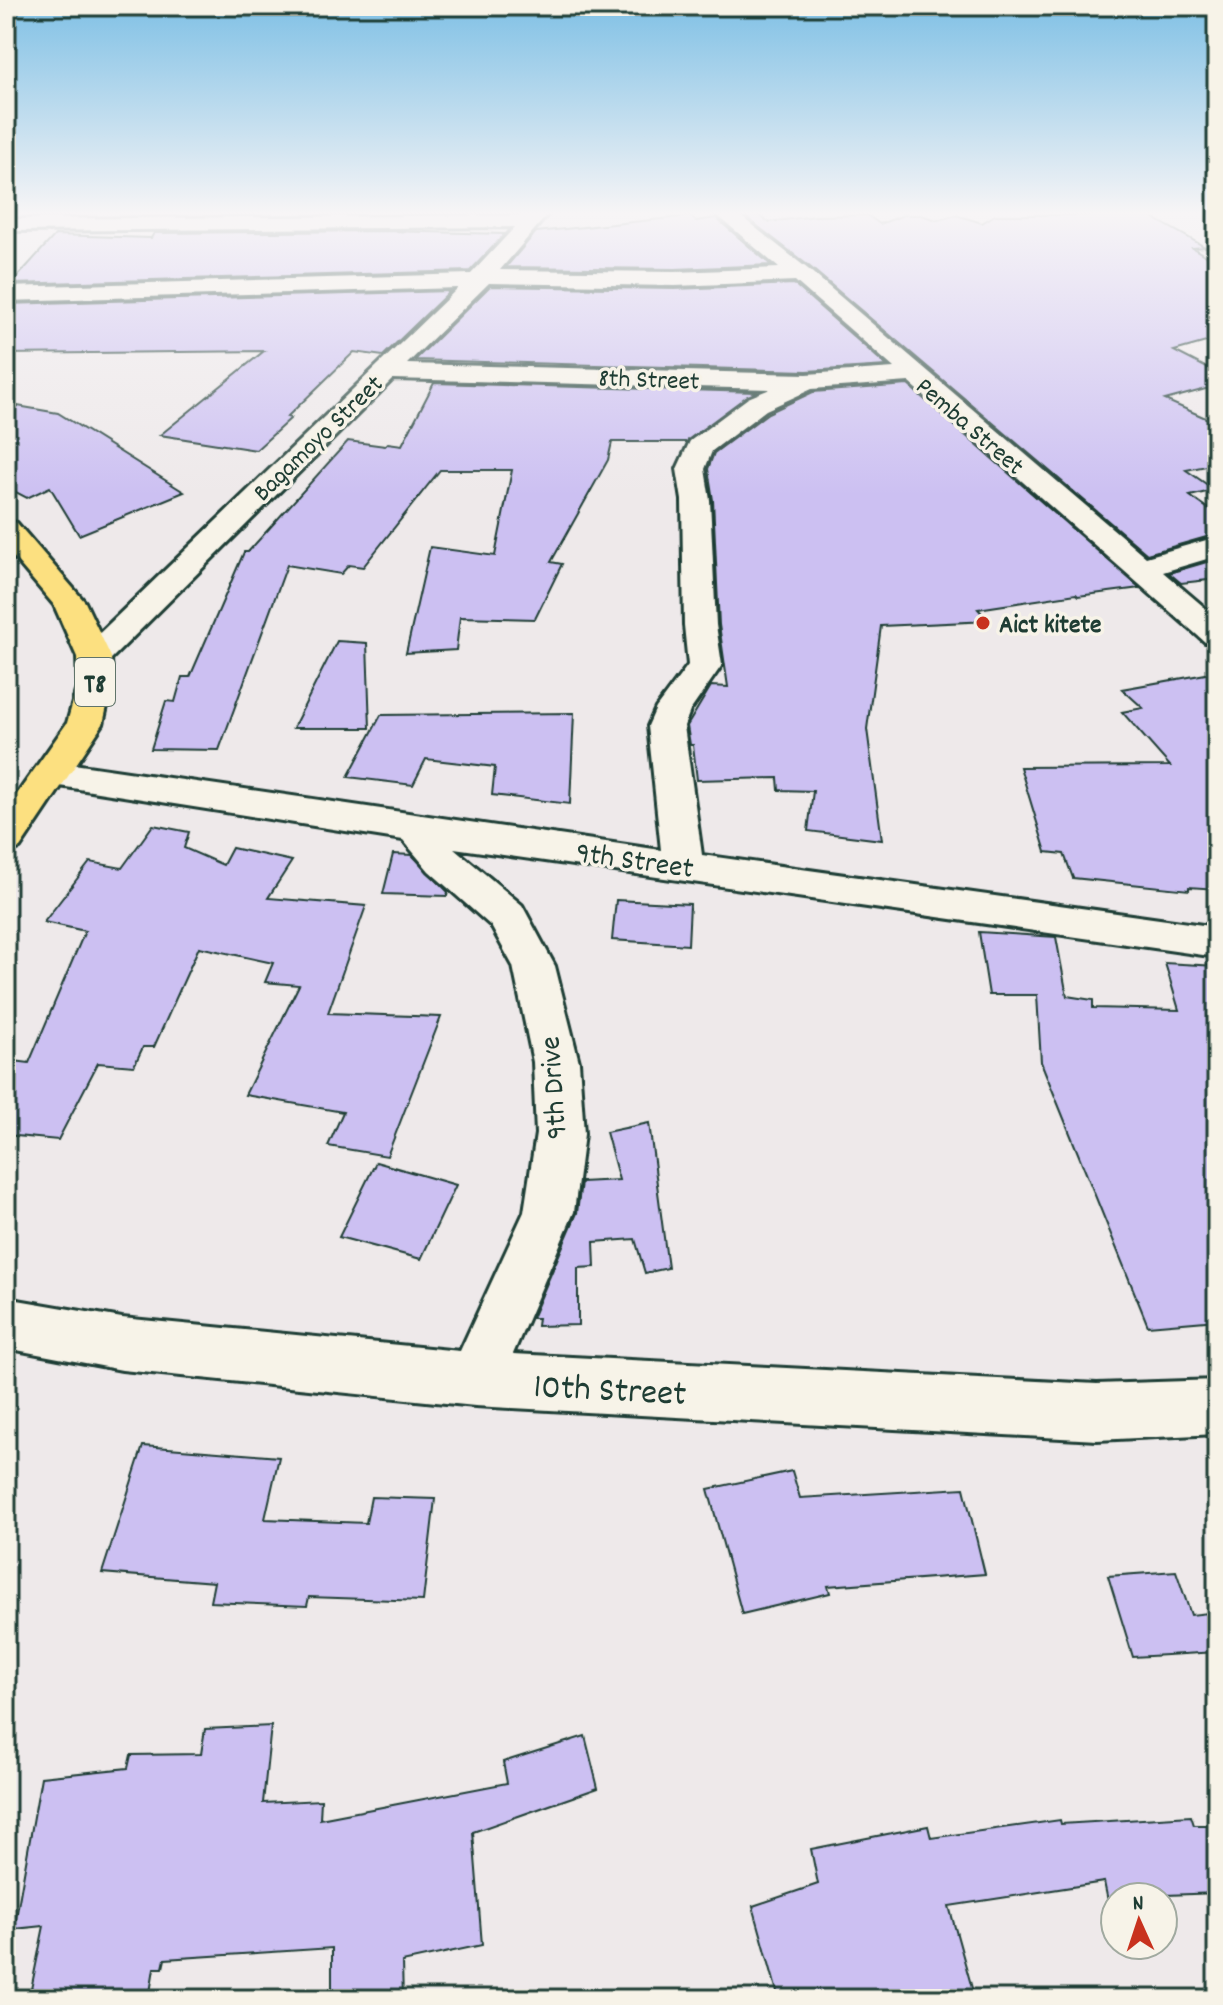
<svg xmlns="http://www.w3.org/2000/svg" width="1223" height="2005" viewBox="0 0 1223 2005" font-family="Dekko,sans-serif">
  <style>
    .building { fill: #ccc0f2; stroke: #1f3d34; stroke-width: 2 }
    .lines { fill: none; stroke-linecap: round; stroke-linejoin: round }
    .street-casing { stroke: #1f3d34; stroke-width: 6 }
    .highway-casing { stroke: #1f3d34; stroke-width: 6 }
    .street { fill: #f7f3e8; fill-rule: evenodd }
    .highway { fill: #fce080; fill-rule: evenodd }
    .poi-dot { fill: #c8321e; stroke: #f7f3e8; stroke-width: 3 }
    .labels { text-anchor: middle; stroke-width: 7; stroke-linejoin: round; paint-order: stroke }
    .far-street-label { font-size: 26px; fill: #1f3d34; stroke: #f7f3e8 }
    .far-poi-label { font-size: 26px; font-weight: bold; fill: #1f3d34; stroke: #f7f3e8; text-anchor: start }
    .shield { fill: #f7f3e8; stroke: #60746a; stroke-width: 2 }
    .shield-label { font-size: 28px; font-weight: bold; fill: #1f3d34 }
    .street-label { font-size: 30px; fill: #1f3d34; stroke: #f7f3e8 }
    .near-street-label { font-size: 36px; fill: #1f3d34; stroke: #f7f3e8 }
  </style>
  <rect width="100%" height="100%" fill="#eee9ea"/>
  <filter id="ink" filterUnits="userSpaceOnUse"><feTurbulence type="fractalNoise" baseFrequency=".0125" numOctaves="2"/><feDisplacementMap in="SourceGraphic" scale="16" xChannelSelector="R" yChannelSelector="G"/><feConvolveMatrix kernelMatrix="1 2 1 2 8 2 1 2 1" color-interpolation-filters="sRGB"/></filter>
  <g filter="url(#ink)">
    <g class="building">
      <polygon points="743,215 758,215 769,222 815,216 867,215 880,224 904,215 921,215 937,220 956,215 982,223 995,215 1148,215 1205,247 1193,248 1217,263 1217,339 1174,351 1217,373 1217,386 1165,400 1217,423 1217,464 1186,470 1215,490 1190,496 1217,515 1217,534 1147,554 810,267"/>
      <polygon points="690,216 696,221 716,218 771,265 675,269 506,267 536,232"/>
      <polygon points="384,231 505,234 470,271 11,284 55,235 151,238 154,233"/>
      <polygon points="794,284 887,366 807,371 415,360 490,286 675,289"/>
      <polygon points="450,291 383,356 354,352 287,417 291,418 256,450 160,435 264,351 6,354 6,304"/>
      <polygon points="434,383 756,392 686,442 612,442 608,460 551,562 562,564 535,619 460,617 456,650 406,653 430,547 495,556 512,470 440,470 363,567 349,565 341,574 287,565 219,750 151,749 166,701 175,702 182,677 190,677 244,552 248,552 348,441 385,446 388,443 402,445"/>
      <polygon points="908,385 1140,588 1078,596 1076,594 978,609 989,621 881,626 867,729 882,840 808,831 813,791 779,790 778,778 697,780 693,745 690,745 687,726 711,686 728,687 719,625 713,500 708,469 714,453 768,413 813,392"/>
      <polygon points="6,404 58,413 184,492 79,535 50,487 27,498 6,487"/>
      <polygon points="1217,559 1217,579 1181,583 1169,573"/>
      <polygon points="337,641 367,643 370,728 293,728"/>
      <polygon points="1217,672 1217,889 1189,887 1189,890 1073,878 1064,854 1046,852 1020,767 1170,766 1122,712 1143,708 1122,689"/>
      <polygon points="574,713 570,804 492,795 495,767 426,759 413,785 348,777 381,715"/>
      <polygon points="153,825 189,832 184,848 223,865 232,848 292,861 268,898 366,906 328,1013 441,1017 387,1156 328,1146 343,1112 245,1095 299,985 265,982 273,963 199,947 154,1047 143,1047 134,1066 98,1063 58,1140 6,1135 6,1060 29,1063 85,931 44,922 90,862 122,868"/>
      <polygon points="393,854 412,855 448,892 447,896 383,894"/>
      <polygon points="616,900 690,904 688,945 612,940"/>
      <polygon points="979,932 1056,937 1067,996 1093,1000 1093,1008 1179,1010 1165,963 1217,966 1217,1320 1148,1326 1041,1062 1037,995 989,995"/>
      <polygon points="649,1123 668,1268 645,1273 635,1239 594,1242 595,1267 578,1268 578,1325 537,1326 538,1318 532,1318 577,1213 581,1182 619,1180 606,1132"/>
      <polygon points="376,1162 456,1185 421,1259 339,1237"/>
      <polygon points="143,1446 279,1457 265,1519 366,1523 371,1497 435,1499 423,1601 309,1597 307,1606 210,1602 214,1582 102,1573"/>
      <polygon points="792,1471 800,1498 964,1488 985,1574 828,1586 830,1593 742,1614 708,1489"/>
      <polygon points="1176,1571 1191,1615 1217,1612 1217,1652 1133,1657 1108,1576"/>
      <polygon points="271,1726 263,1803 321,1800 320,1819 507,1783 503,1762 585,1736 598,1788 473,1832 482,1945 402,1962 403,1999 332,1999 332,1948 165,1959 163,1968 154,1968 149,1999 29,1999 44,1926 14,1929 41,1777 128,1768 131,1755 201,1754 205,1729"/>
      <polygon points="1191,1816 1194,1825 1217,1825 1217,1893 1115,1897 1115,1900 1108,1901 1104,1882 949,1906 975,1999 779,1999 753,1906 818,1884 811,1849 928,1826 931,1838 1060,1820 1061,1824"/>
    </g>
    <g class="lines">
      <g class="street-casing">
        <path id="street" d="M547 215 500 270 675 272 779 268 717 215H739L808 269 1146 557 1217 537V556L1163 572 1217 618V645L1205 642 909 382 812 389 766 410 712 451 705 469 710 500 716 625 722 665 690 711 684 726 702 855 1217 927V957L454 848 522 905 555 966 579 1062 584 1134 574 1212 513 1354 1097 1384 1217 1380V1434L1097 1440 475 1406 122 1370 6 1348V1298L122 1318 460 1351 524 1212 536 1134 533 1062 513 966 491 926 429 871 403 840 53 785 40 781 34 773 40 765 53 761 661 850 648 726 656 708 688 665 684 625 682 500 677 469 690 441 748 398 770 389 393 379 106 664 94 667 82 664 77 657 82 650 458 288 6 301V287L471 274 515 227 6 231V219ZM795 281 894 368 807 374 407 364 489 283 675 286Z"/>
      </g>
      <g class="highway-casing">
        <polygon id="highway" points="6,520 17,523 85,602 111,657 112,684 103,724 20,848 6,852 6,810 67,723 78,684 77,657 54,605 6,548"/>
      </g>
      <use href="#street" class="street"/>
      <use href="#highway" class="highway"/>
    </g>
  </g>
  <linearGradient id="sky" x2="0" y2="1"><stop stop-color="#7fc0e5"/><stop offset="0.43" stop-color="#f7f5f6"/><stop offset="1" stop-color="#f7f5f6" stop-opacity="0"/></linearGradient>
  <rect width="1223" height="495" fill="url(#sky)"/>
  <circle class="poi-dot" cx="983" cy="623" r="8"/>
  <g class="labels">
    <g class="far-street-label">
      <text transform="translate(649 378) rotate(2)" y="9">8th Street</text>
      <text transform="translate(971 425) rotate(41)" y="9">Pemba Street</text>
      <text transform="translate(317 437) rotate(-44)" y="9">Bagamoyo Street</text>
    </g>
    <g class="far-poi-label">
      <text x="999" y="632">Aict kitete</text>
    </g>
    <rect class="shield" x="75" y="658" width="40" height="48" rx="6"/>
    <g class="shield-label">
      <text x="95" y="692">T8</text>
    </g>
    <g class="street-label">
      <text transform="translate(635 859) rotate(8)" y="10">9th Street</text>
      <text transform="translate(552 1088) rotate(-94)" y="10">9th Drive</text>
    </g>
    <g class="near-street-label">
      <text transform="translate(610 1387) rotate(3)" y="13">10th Street</text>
    </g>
  </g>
  <rect width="1223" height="2005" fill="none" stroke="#f7f3e8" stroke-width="32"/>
  <rect x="16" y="16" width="1191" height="1973" fill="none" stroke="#1f3d34" stroke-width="3" filter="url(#ink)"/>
  <g transform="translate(1139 1921) rotate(357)"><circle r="38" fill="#f7f3e8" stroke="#a1aaa0" stroke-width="2"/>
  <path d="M0-6L14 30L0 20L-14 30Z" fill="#c8321e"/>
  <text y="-12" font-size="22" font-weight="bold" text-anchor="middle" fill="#1f3d34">N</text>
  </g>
</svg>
